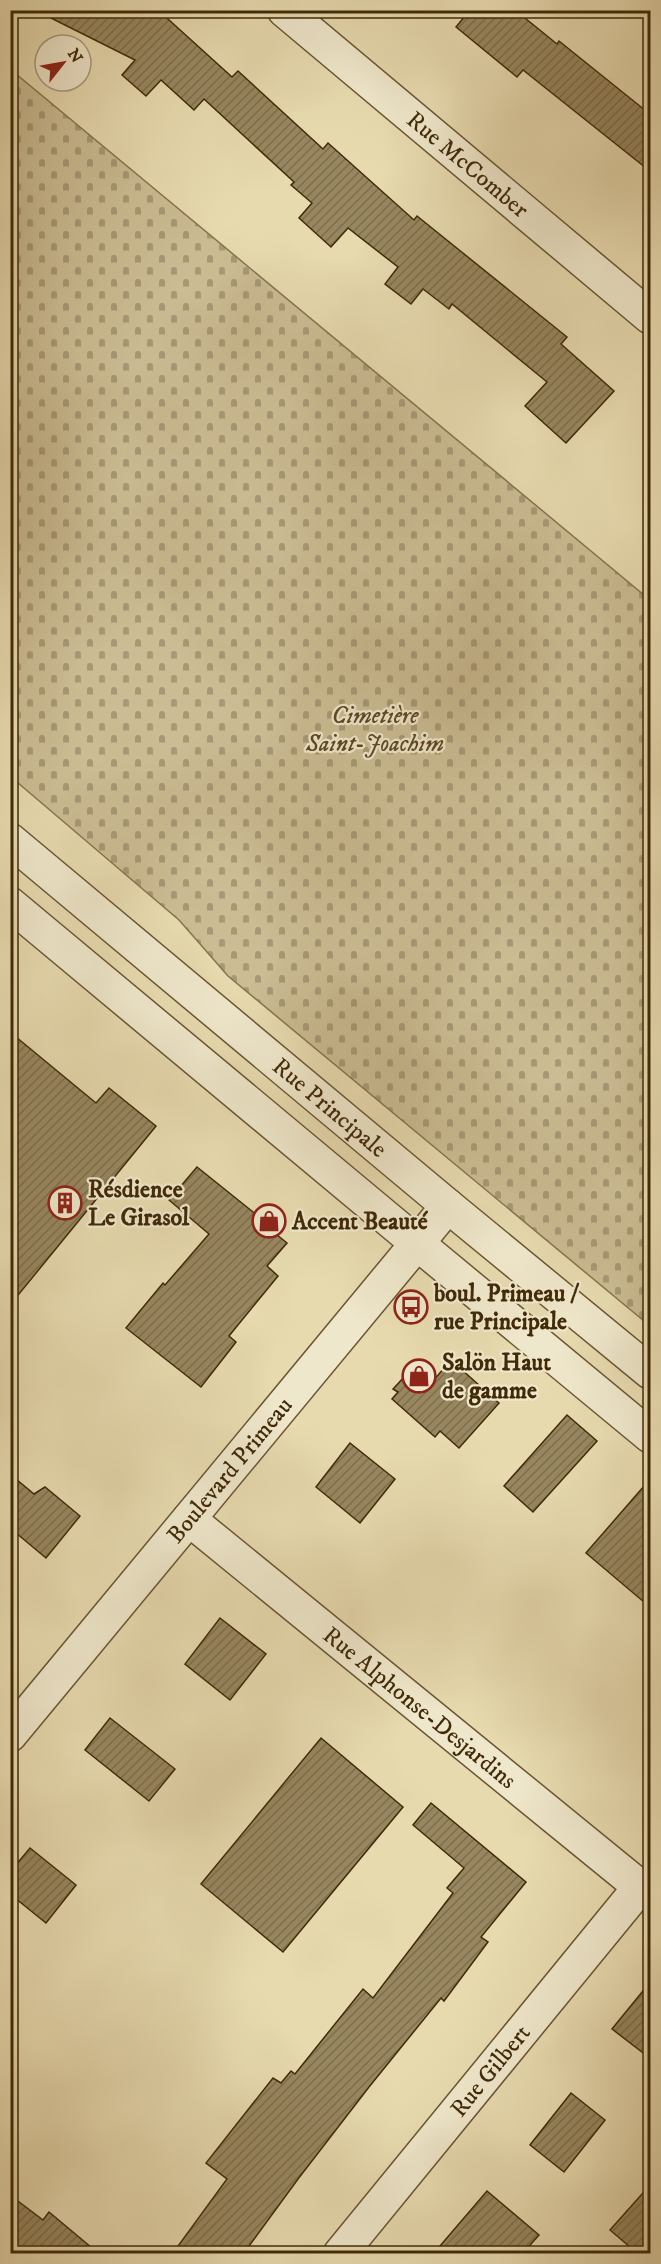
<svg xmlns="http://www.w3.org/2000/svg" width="661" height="2264" viewBox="0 0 661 2264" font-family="'IM FELL DW Pica',serif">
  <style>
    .cemetery { fill: url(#cemetery-stones); stroke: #86734e; stroke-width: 1.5 }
    .building { fill: url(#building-hatch); stroke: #402a08; stroke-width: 1.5 }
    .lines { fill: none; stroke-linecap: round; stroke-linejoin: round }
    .minor-casing { stroke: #6a5632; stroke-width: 36 }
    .minor { stroke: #efe7cb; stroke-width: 33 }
    .labels { text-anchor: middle; stroke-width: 4.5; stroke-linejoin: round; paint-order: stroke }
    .street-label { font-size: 24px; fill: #402a08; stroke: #efe7cb }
    .park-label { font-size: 24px; font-style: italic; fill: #5c4724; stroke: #efe7cb }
    .poi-label { font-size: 24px; font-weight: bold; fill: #402a08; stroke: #efe7cb; text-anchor: start }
  </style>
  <defs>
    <pattern id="cemetery-stones" width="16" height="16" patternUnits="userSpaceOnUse" patternTransform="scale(1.5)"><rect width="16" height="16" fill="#cbbc93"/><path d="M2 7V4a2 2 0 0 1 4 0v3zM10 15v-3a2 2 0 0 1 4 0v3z" fill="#a69976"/></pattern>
    <pattern id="building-hatch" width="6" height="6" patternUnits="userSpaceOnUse" patternTransform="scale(1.5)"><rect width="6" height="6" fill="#97865f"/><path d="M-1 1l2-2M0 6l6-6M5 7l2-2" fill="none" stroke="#7d6e4c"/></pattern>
  </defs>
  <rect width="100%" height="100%" fill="#e7daaf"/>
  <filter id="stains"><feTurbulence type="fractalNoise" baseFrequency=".00333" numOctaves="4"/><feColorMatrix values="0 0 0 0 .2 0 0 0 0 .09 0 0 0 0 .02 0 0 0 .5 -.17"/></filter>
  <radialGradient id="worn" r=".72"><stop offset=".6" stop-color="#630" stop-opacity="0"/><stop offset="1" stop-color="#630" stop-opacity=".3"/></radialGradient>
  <polygon class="cemetery" points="10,69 650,600 650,1326 228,976 179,920 11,777"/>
  <g class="building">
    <polygon points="35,10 158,10 232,77 238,71 323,149 328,143 414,220 417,216 567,337 561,344 614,391 566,443 525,406 547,382 452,304 449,309 423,289 411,304 385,284 398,267 348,228 331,247 299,218 312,203 291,185 294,182 204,99 194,110 161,80 146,96 122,75 135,60"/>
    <polygon points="470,10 515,10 557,44 559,41 651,115 651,172 523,70 517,77 456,27"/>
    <polygon points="10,1032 96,1103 109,1088 156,1126 10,1305"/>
    <polygon points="197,1167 273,1228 271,1230 287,1243 267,1266 278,1276 229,1336 236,1342 201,1387 126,1328 163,1283 165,1285 209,1234 169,1200"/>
    <polygon points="451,1360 499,1403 459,1448 440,1431 435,1437 392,1399 398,1392 393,1389 415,1365 433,1381"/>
    <polygon points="567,1415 597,1441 533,1512 504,1486"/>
    <polygon points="350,1443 395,1479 360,1523 316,1487"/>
    <polygon points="10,1474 34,1494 45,1487 80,1516 46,1558 10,1528"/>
    <polygon points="651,1478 651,1608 586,1553"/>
    <polygon points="220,1618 266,1654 230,1700 185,1664"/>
    <polygon points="110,1718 175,1769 149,1801 85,1750"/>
    <polygon points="321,1738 403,1807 283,1952 201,1884"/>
    <polygon points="431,1803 526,1882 481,1937 488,1942 444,2001 441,1998 369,2087 298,2179 244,2253 173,2253 227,2179 206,2163 273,2078 281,2083 291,2071 295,2074 363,1989 373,1998 453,1893 447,1888 464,1868 413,1825"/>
    <polygon points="30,1848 76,1885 46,1923 10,1894 10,1872"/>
    <polygon points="651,1981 651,2059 612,2029"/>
    <polygon points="571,2093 605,2120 564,2172 530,2145"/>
    <polygon points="651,2184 651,2253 637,2253 610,2230"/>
    <polygon points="487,2191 539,2235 523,2253 434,2253"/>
    <polygon points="10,2195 43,2220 49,2212 98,2253 10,2253"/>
  </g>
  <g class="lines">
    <g class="minor-casing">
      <g id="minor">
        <path id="s1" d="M284 10 650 317"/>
        <path id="s2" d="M10 840 448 1206 650 1372"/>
        <polyline points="10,904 418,1244 650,1436"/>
        <path id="s3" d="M189 1519 650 1895"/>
        <path id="s4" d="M10 1735 448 1206"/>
        <path id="s5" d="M340 2254 640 1887"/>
      </g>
    </g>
    <use href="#minor" class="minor"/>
  </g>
  <defs>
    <g id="building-ring" transform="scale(1.725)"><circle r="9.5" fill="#efe7cb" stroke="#8f2418" stroke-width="1.5"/><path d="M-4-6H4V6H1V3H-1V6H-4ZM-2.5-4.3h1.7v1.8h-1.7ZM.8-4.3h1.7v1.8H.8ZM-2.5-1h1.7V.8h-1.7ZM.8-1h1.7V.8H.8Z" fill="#8f2418"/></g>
    <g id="shop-ring" transform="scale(1.725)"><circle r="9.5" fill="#efe7cb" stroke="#8f2418" stroke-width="1.5"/><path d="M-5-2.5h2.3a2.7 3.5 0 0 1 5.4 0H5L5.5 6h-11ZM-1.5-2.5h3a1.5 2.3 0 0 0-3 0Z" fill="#8f2418"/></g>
    <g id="bus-ring" transform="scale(1.725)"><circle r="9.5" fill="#efe7cb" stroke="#8f2418" stroke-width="1.5"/><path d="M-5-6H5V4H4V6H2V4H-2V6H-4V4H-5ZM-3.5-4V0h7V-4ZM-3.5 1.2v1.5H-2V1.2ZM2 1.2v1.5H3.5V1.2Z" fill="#8f2418"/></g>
  </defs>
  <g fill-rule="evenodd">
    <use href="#building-ring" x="65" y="1203"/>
    <use href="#shop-ring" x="269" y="1221"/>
    <use href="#bus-ring" x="411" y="1307"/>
    <use href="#shop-ring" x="419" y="1376"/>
  </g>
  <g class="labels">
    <g class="street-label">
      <text dy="8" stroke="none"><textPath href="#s1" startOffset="240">Rue McComber</textPath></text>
      <text dy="8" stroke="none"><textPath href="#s2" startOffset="417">Rue Principale</textPath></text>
      <text dy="8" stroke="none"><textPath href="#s4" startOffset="344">Boulevard Primeau</textPath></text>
      <text dy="8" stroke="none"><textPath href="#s3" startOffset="298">Rue Alphonse-Desjardins</textPath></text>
      <text dy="8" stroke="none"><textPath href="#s5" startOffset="237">Rue Gilbert</textPath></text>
    </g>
    <g class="park-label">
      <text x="375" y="723">Cimetière<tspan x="375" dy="28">Saint-Joachim</tspan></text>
    </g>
    <g class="poi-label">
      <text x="88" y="1197">Résdience<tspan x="88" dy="28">Le Girasol</tspan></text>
      <text x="292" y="1229">Accent Beauté</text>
      <text x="434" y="1301">boul. Primeau /<tspan x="434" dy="28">rue Principale</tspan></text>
      <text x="442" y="1370">Salön Haut<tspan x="442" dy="28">de gamme</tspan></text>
    </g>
  </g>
  <rect width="661" height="2264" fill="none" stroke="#e7daaf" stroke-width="36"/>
  <rect x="12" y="12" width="637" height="2240" fill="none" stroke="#402a08" stroke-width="3"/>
  <rect x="18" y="18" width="625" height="2228" fill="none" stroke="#402a08" stroke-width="1.5"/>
  <g transform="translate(63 63) rotate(59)"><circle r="28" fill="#efe7cb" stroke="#a99b7d" stroke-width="1.5"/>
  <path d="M0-4.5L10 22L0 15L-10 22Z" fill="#8f2418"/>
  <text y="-9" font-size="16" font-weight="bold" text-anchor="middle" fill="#402a08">N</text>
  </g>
  <rect width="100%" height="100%" filter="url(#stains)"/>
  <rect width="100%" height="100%" fill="url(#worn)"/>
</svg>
